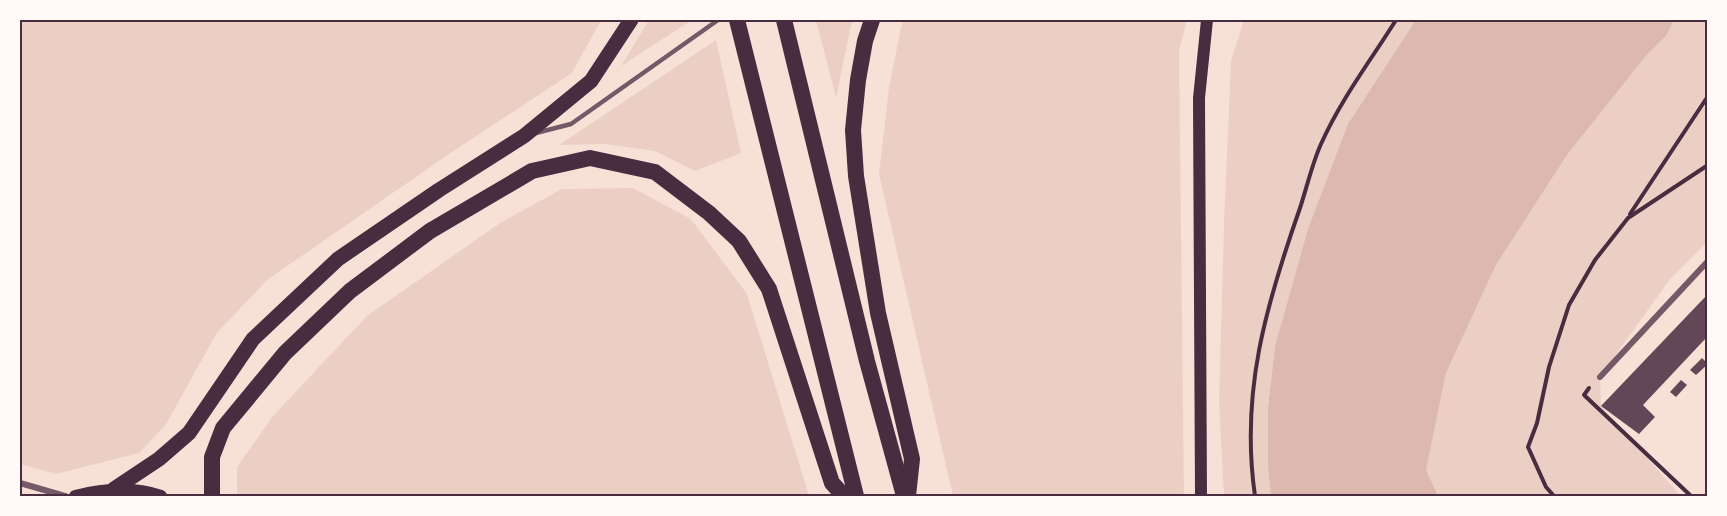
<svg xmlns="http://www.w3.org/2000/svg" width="1727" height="516" viewBox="0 0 1727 516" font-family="Signika,sans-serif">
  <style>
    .green { fill: #ebcfc5 }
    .water { fill: #dcb8b0 }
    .building { fill: #644757 }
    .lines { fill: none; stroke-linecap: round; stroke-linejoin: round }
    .path { stroke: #4a2c40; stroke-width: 4 }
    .service { stroke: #755966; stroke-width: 4.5 }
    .minor { stroke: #755966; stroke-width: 6 }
    .secondary { stroke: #4a2c40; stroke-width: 12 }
    .primary { stroke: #4a2c40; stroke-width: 15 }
    .trunk { stroke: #4a2c40; stroke-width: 16 }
    .neatline { fill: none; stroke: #4a2c40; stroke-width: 2 }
  </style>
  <rect width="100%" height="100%" fill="#f7e1d7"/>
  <g class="green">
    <polygon points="20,20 601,20 572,73 452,152 267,280 216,334 165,426 139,453 56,474 20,464"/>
    <polygon points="649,20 692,20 621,66"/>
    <polygon points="816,20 852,20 836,98"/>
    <polygon points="904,20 1187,20 1179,51 1184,496 953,496 879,174 889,88 901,27"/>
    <polygon points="1244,20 1416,20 1308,229 1275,346 1268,408 1268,468 1271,496 1224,496 1219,401 1224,224 1231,61"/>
    <polygon points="1674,20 1707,20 1707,242 1670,279 1600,377 1601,406 1681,496 1438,496 1426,470 1446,373 1496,265 1567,155 1645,57 1666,36"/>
    <polygon points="716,40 741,153 695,171 655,151 604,144 559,145"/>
    <polygon points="633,188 691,219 747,294 809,496 237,496 237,467 273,416 367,316 500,223 562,189"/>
  </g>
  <polygon class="water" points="1416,20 1674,20 1666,36 1645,57 1567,155 1496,265 1446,373 1426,470 1438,496 1271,496 1268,468 1268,408 1275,346 1308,229 1348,124"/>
  <g class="building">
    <polygon points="1707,295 1707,337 1643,405 1655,417 1639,434 1601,406"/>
    <polygon points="1702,358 1708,364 1696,375 1690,370"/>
    <polygon points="1681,380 1687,385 1676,397 1670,392"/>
  </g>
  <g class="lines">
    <g class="path">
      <polyline points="1630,214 1708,96"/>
      <polyline points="1589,388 1584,395 1691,496"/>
      <path d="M1255 496C1240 393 1266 305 1300 208 1307 187 1312 164 1321 144 1341 99 1371 60 1396 20"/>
      <polyline points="1554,496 1546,487 1528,447 1537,423 1549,367 1569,305 1595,260 1628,218 1708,165"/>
    </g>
    <polyline class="service" points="536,133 571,124 718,20"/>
    <g class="minor">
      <polyline points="1600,377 1708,261"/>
      <polyline points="20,483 65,496"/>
    </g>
    <g class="secondary">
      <path d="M75 496C102 489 133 486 161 496"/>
      <polyline points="1201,496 1199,98 1207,20"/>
    </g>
    <polyline class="primary" points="114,489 159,459 189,433 253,339 338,259 439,190 524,136 591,81 631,20"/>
    <g class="trunk">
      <polyline points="737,20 856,496"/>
      <polyline points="784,20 867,361 904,496"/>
      <polyline points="872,20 865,41 858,80 853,130 856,176 878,313 912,459 908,496"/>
      <polyline points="212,496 212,457 223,428 285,353 350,291 430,231 532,171 590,158 655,172 709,213 739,241 769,289 832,483 844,496"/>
    </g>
  </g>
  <rect width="1727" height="516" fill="none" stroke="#fffaf5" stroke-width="42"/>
  <rect x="21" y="21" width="1685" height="474" class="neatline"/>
</svg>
